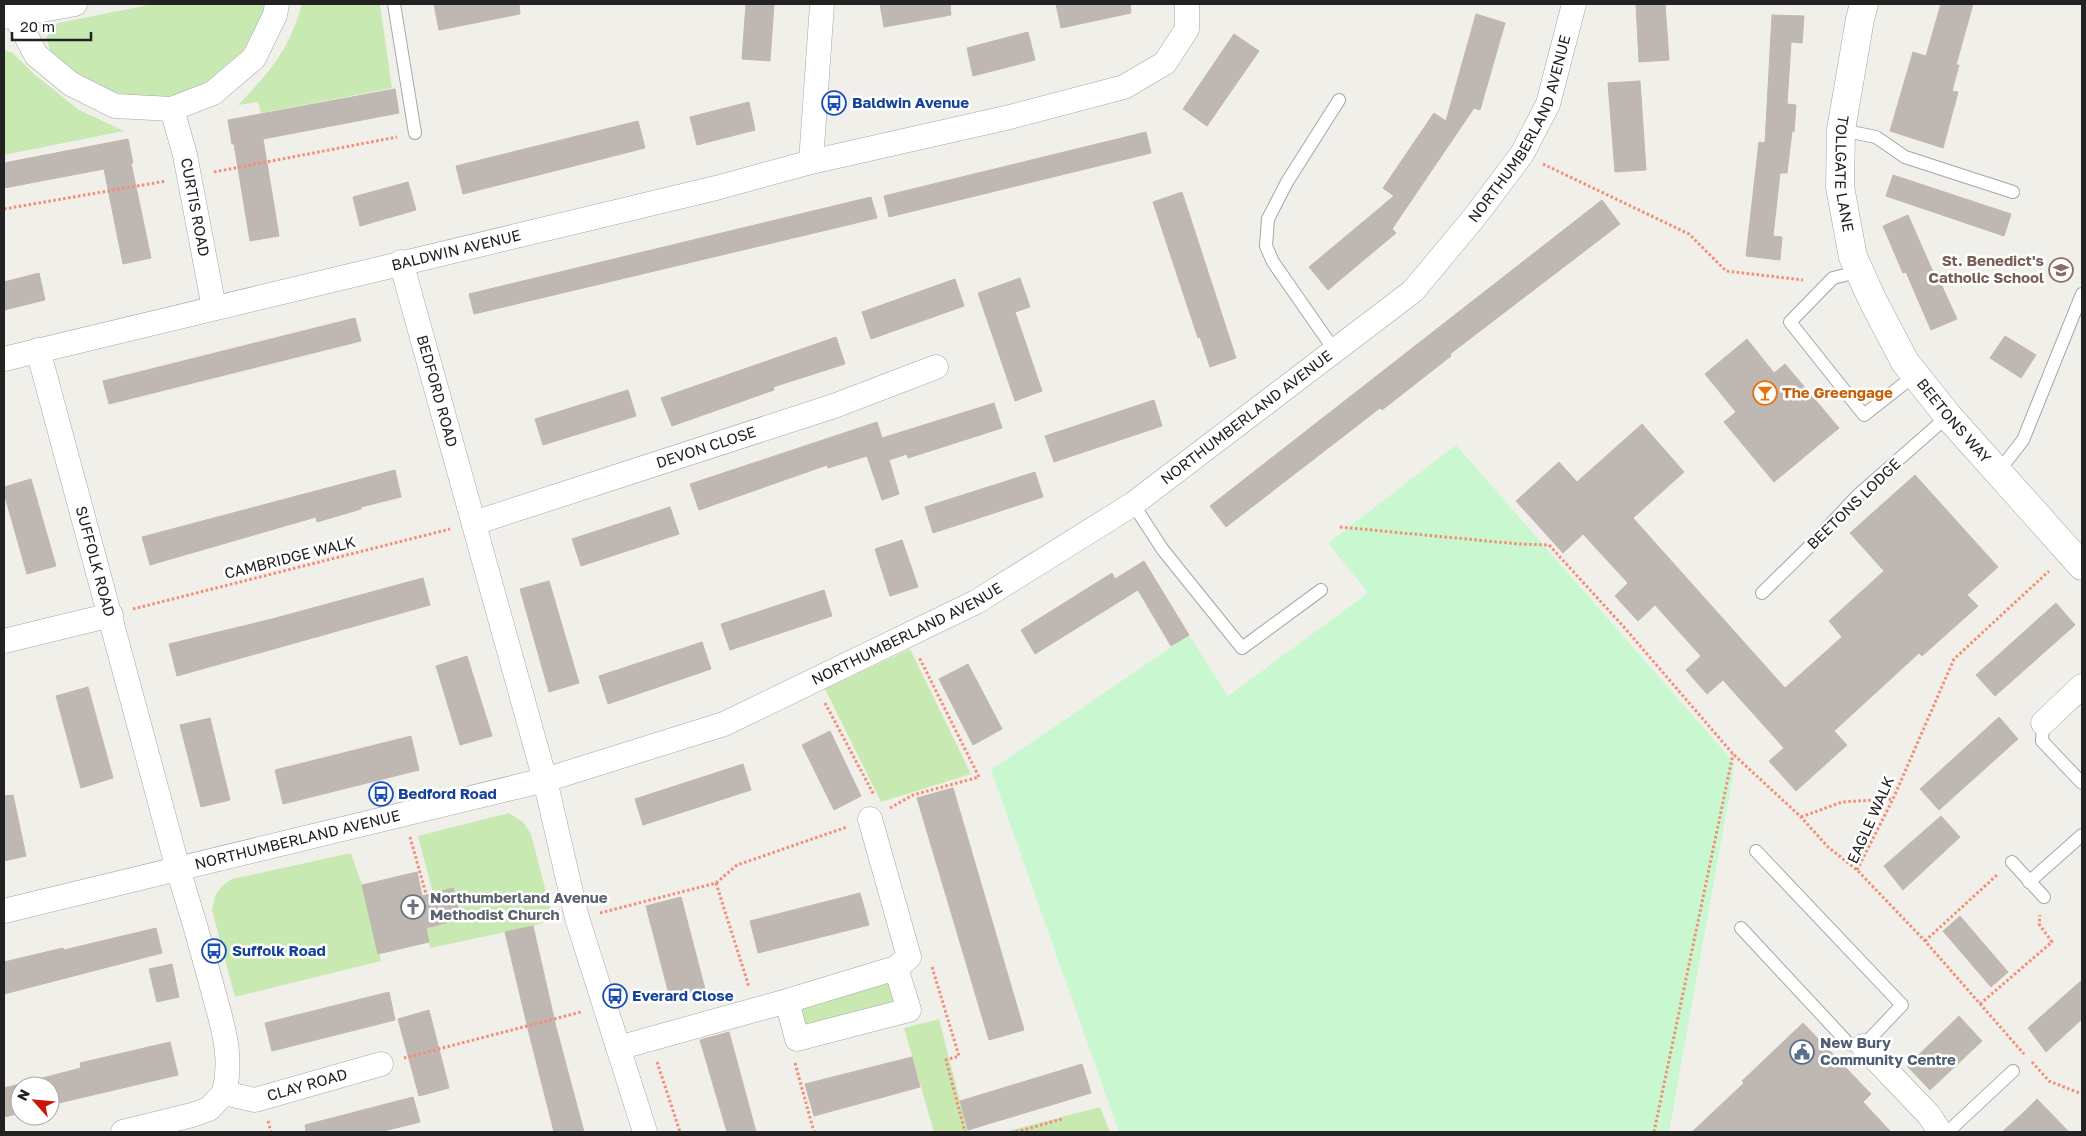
<svg xmlns="http://www.w3.org/2000/svg" width="2086" height="1136" viewBox="0 0 2086 1136" font-family="'Golos Text',sans-serif">
  <style>
    .grass { fill: #c9e9b2 }
    .park { fill: #c9f8d0 }
    .building { fill: #bfb8b2; stroke: #c3b7ac }
    .lines { fill: none; stroke-linecap: round; stroke-linejoin: round }
    .service-casing { stroke: #a6a6a6; stroke-width: 14 }
    .minor-casing { stroke: #a6a6a6; stroke-width: 25 }
    .tertiary-casing { stroke: #a6a6a6; stroke-width: 29 }
    .path { stroke: #f58c77; stroke-width: 3; stroke-dasharray: 2.5 2.5; stroke-linecap: butt }
    .service { stroke: #fff; stroke-width: 12 }
    .minor { stroke: #fff; stroke-width: 24 }
    .tertiary { stroke: #fff; stroke-width: 28 }
    .labels { text-anchor: middle; stroke-width: 5; stroke-linejoin: round; paint-order: stroke }
    .transit-label { font-size: 15px; font-weight: bold; fill: #164399; stroke: #fff; text-anchor: start }
    .street-label { font-size: 15px; fill: #222; stroke: #fff }
    .education-label { font-size: 15px; font-weight: bold; fill: #785e54; stroke: #fff; text-anchor: end }
    .food-label { font-size: 15px; font-weight: bold; fill: #c56008; stroke: #fff; text-anchor: start }
    .worship-label { font-size: 15px; font-weight: bold; fill: #5b616d; stroke: #fff; text-anchor: start }
    .service-label { font-size: 15px; font-weight: bold; fill: #4e5e75; stroke: #fff; text-anchor: start }
  </style>
  <rect width="100%" height="100%" fill="#f1efe9"/>
  <g class="grass">
    <path d="M153 4H266C243 85 158 124 85 78 74 71 59 62 51 52 49 49 48 42 46 38L58 23Z"/>
    <path d="M302 4H380L392 88 261 113 258 102 238 105C271 70 288 52 302 4Z"/>
    <polygon points="4,50 13,53 34,74 79,110 124,131 4,155"/>
    <polygon points="910,649 971,774 881,802 825,689"/>
    <polygon points="509,813 523,822 531,834 553,919 533,926 430,948 426,928 461,919 453,888 433,893 418,836"/>
    <path d="M351 853 362 885 381 961 235 997 212 910C215 894 218 887 232 879Z"/>
    <polygon points="889,980 896,1004 806,1029 800,1005"/>
    <polygon points="939,1019 968,1132 934,1132 904,1028"/>
    <polygon points="1100,1107 1110,1132 1004,1132"/>
  </g>
  <polygon class="park" points="1456,445 1735,764 1669,1132 1119,1132 991,770 1189,635 1228,696 1368,593 1328,543"/>
  <g class="building">
    <polygon points="434,4 519,4 520,14 439,30"/>
    <polygon points="746,4 774,4 770,61 742,59"/>
    <polygon points="880,4 950,4 951,15 884,27"/>
    <polygon points="1056,4 1130,4 1131,13 1061,28"/>
    <polygon points="1636,4 1665,4 1669,60 1639,62"/>
    <polygon points="1941,4 1973,4 1956,65 1959,65 1952,91 1958,92 1943,148 1890,131 1913,52 1926,56"/>
    <polygon points="1476,14 1505,23 1480,110 1474,108 1392,229 1396,233 1328,290 1309,267 1394,196 1383,188 1434,113 1446,121"/>
    <polygon points="1772,15 1804,16 1802,43 1791,42 1787,104 1796,105 1794,132 1792,131 1787,173 1780,173 1773,236 1782,237 1780,260 1746,256 1759,142 1765,143"/>
    <polygon points="1028,32 1035,60 973,76 967,48"/>
    <polygon points="1234,34 1259,51 1207,126 1183,109"/>
    <polygon points="1640,81 1646,170 1615,172 1608,83"/>
    <polygon points="395,89 399,113 263,139 279,236 250,241 234,144 232,144 228,120"/>
    <polygon points="749,102 755,130 697,145 690,117"/>
    <polygon points="638,121 645,148 463,194 456,166"/>
    <polygon points="1146,132 1151,153 889,217 884,196"/>
    <polygon points="128,139 133,163 131,163 151,258 123,264 104,169 4,188 4,163"/>
    <polygon points="1893,175 2011,214 2004,236 1886,196"/>
    <polygon points="408,182 416,210 360,226 353,197"/>
    <polygon points="1182,192 1236,358 1210,367 1200,337 1198,338 1153,202"/>
    <polygon points="871,197 877,218 474,314 469,294"/>
    <polygon points="1602,200 1620,224 1450,354 1451,356 1382,410 1380,408 1226,527 1210,506"/>
    <polygon points="1908,215 1933,272 1935,271 1957,319 1931,330 1906,272 1903,273 1883,226"/>
    <polygon points="39,273 45,300 4,310 4,282"/>
    <polygon points="1020,278 1030,307 1015,312 1042,391 1015,401 978,293"/>
    <polygon points="955,279 964,306 871,339 862,312"/>
    <polygon points="355,318 361,341 109,404 103,381"/>
    <polygon points="2005,336 2036,355 2021,378 1990,358"/>
    <polygon points="836,337 845,364 773,387 774,390 672,426 661,398"/>
    <polygon points="1747,339 1774,373 1785,364 1839,428 1774,482 1724,422 1736,412 1705,374"/>
    <polygon points="628,390 636,416 543,445 535,419"/>
    <polygon points="1154,400 1162,426 1054,462 1045,436"/>
    <polygon points="994,403 1002,428 908,458 907,454 889,460 899,494 882,500 867,456 828,468 827,465 699,510 690,484 877,422 882,438"/>
    <polygon points="1642,424 1684,472 1633,518 1785,688 1842,637 1829,621 1884,571 1850,533 1915,475 1998,567 1967,595 1978,606 1922,656 1919,653 1834,731 1847,745 1796,791 1769,761 1784,748 1723,680 1707,694 1686,670 1701,656 1655,605 1638,621 1615,596 1628,583 1583,534 1563,553 1516,501 1559,462 1577,482"/>
    <polygon points="395,470 401,497 361,507 361,509 317,522 316,517 150,565 142,537"/>
    <polygon points="1035,472 1043,497 933,533 925,507"/>
    <polygon points="31,479 56,566 27,574 4,493 4,487"/>
    <polygon points="670,507 679,534 581,566 572,539"/>
    <polygon points="902,540 918,587 890,596 875,549"/>
    <polygon points="1144,561 1189,635 1171,646 1138,590 1035,654 1021,630 1112,573 1115,579"/>
    <polygon points="423,578 430,605 177,676 169,644 272,619"/>
    <polygon points="549,581 579,683 549,692 520,589"/>
    <polygon points="824,590 832,616 730,650 721,624"/>
    <polygon points="2056,603 2075,625 1995,696 1976,675"/>
    <polygon points="702,642 711,669 608,704 599,676"/>
    <polygon points="467,656 492,736 460,745 436,666"/>
    <polygon points="968,664 1002,729 973,745 939,679"/>
    <polygon points="88,687 113,778 81,788 56,696"/>
    <polygon points="1999,717 2018,739 1939,810 1920,789"/>
    <polygon points="210,718 230,800 201,807 180,725"/>
    <polygon points="830,731 861,796 834,810 802,745"/>
    <polygon points="411,736 419,770 283,804 275,770"/>
    <polygon points="743,764 751,790 643,825 635,799"/>
    <polygon points="953,788 1024,1030 989,1040 917,798"/>
    <polygon points="13,795 26,856 4,861 4,796"/>
    <polygon points="1941,816 1960,837 1903,890 1884,866"/>
    <polygon points="417,872 422,896 453,888 461,919 426,928 429,942 378,954 362,885"/>
    <polygon points="860,893 869,925 758,953 750,921"/>
    <polygon points="681,897 706,993 671,1002 646,906"/>
    <polygon points="1960,916 2008,972 1991,987 1943,931"/>
    <polygon points="533,926 556,1027 584,1132 554,1132 529,1033 505,932"/>
    <polygon points="156,928 162,953 4,994 4,962 63,948 64,950"/>
    <polygon points="172,964 179,997 157,1002 149,969"/>
    <polygon points="2082,980 2082,1019 2046,1052 2028,1028"/>
    <polygon points="389,992 395,1020 272,1051 265,1023"/>
    <polygon points="429,1010 449,1088 419,1096 398,1019"/>
    <polygon points="1959,1016 1982,1041 1930,1090 1907,1066"/>
    <polygon points="1803,1023 1871,1094 1863,1102 1891,1132 1692,1132 1744,1083 1742,1081"/>
    <polygon points="729,1032 756,1132 727,1132 700,1040"/>
    <polygon points="170,1042 178,1075 50,1105 50,1086 20,1086 20,1113 4,1117 4,1088 81,1068 80,1063"/>
    <polygon points="912,1057 920,1087 814,1116 805,1084"/>
    <polygon points="1082,1064 1091,1093 968,1130 960,1101"/>
    <polygon points="413,1097 420,1122 380,1132 306,1132 305,1125"/>
    <polygon points="2037,1099 2069,1132 2002,1132 2023,1113"/>
  </g>
  <g class="lines">
    <g class="service-casing">
      <g id="service">
        <polyline points="394,4 415,133"/>
        <polyline points="1841,130 1876,137 1905,157 2013,192"/>
        <polyline points="1861,271 1833,278 1790,322 1864,415 1915,375"/>
        <polyline points="1335,351 1273,262 1266,246 1268,219 1287,182 1339,100"/>
        <polyline points="1998,472 2023,440 2082,294"/>
        <polyline points="1133,504 1163,550 1242,648 1321,590"/>
        <polyline points="1762,593 1815,541 1857,496 1948,416"/>
        <polyline points="2043,723 2042,741 2082,783"/>
        <polyline points="2012,862 2044,897"/>
        <polyline points="2029,882 2082,835"/>
        <polyline points="1741,928 1849,1044 1863,1046 1902,1005 1756,851"/>
        <polyline points="1940,1131 1952,1128 2013,1071"/>
      </g>
    </g>
    <g class="minor-casing">
      <g id="minor">
        <polyline points="13,4 15,15 36,55 71,84 115,106 172,109 213,93 254,58 275,15 277,4"/>
        <polyline points="4,17 75,4"/>
        <path id="s1" d="M172 109 185 155 214 308"/>
        <polyline points="811,162 822,4"/>
        <path id="s2" d="M401 262 545 780 577 918 645 1132"/>
        <path id="s3" d="M38 350 178 869C190 907 201 945 211 983 221 1021 234 1054 224 1093"/>
        <path id="s4" d="M4 359 716 188 811 162 1010 117 1124 87 1165 63 1187 29V4"/>
        <path id="s5" d="M474 523 834 406 936 367"/>
        <polyline points="4,641 111,615"/>
        <polyline points="2043,723 2082,686"/>
        <path id="s6" d="M4 911 545 780 724 724 976 602 1133 504 1413 291 1473 219 1522 154 1548 104 1574 4"/>
        <polyline points="787,1001 797,1039 909,1010 896,968"/>
        <polyline points="1863,1046 1929,1115 1940,1132"/>
        <polyline points="618,1048 787,1001 896,968 909,957 870,819"/>
        <path id="s7" d="M224 1093 255 1100 381 1064"/>
        <polyline points="123,1132 192,1115 209,1109 224,1093"/>
      </g>
    </g>
    <g class="tertiary-casing">
      <g id="tertiary">
        <path id="s8" d="M1864 4 1860 19 1841 130 1840 187 1853 257 1873 301 1905 362 1948 416 2082 566"/>
      </g>
    </g>
    <g class="path">
      <polyline points="1543,164 1689,234 1726,271 1803,280"/>
      <polyline points="214,172 397,137"/>
      <polyline points="4,209 166,181"/>
      <polyline points="1340,527 1519,544 1549,545 1623,626 1733,754 1801,817 1828,847 1857,870 1925,941 2024,1054"/>
      <polyline points="133,609 450,529"/>
      <polyline points="825,703 874,795"/>
      <polyline points="890,808 913,795 979,777 919,657"/>
      <polyline points="1801,817 1842,802 1892,799"/>
      <polyline points="410,837 426,894"/>
      <polyline points="1857,870 1893,799 1954,659 2049,571"/>
      <polyline points="716,883 749,987"/>
      <polyline points="600,913 716,883 737,865 847,827"/>
      <polyline points="1925,941 1998,874"/>
      <polyline points="932,967 959,1056 946,1060 965,1132"/>
      <polyline points="1980,1004 2052,942 2039,924 2040,915"/>
      <polyline points="404,1058 581,1012"/>
      <polyline points="657,1062 680,1132"/>
      <polyline points="2032,1062 2049,1081 2082,1094"/>
      <polyline points="795,1063 814,1132"/>
      <polyline points="268,1121 271,1132"/>
      <polyline points="1016,1132 1062,1119"/>
      <polyline points="1654,1132 1733,754"/>
    </g>
    <use href="#service" class="service"/>
    <use href="#minor" class="minor"/>
    <use href="#tertiary" class="tertiary"/>
  </g>
  <defs>
    <g id="bus-ring" transform="scale(1.25)"><circle r="9.5" fill="#fff" stroke="#1a4fb4" stroke-width="1.5"/><path d="M-5-6H5V4H4V6H2V4H-2V6H-4V4H-5ZM-3.5-4V0h7V-4ZM-3.5 1.2v1.5H-2V1.2ZM2 1.2v1.5H3.5V1.2Z" fill="#1a4fb4"/></g>
    <g id="school-ring" transform="scale(1.25)"><circle r="9.5" fill="#fff" stroke="#8d6e63" stroke-width="1.5"/><path d="M0-5L7-2L0 1L-7-2ZM-4 1L0 2.5L4 1V4Q0 6-4 4Z" fill="#8d6e63"/></g>
    <g id="bar-ring" transform="scale(1.25)"><circle r="9.5" fill="#fff" stroke="#e8710a" stroke-width="1.5"/><path d="M-6-5H6L.8 .8V4.5H3.5V6h-7V4.5H-.8V.8Z" fill="#e8710a"/></g>
    <g id="church-ring" transform="scale(1.25)"><circle r="9.5" fill="#fff" stroke="#6b7280" stroke-width="1.5"/><path d="M-1.2-6h2.4v3.5h3.3v2.4h-3.3V6h-2.4V-.1h-3.3v-2.4h3.3Z" fill="#6b7280"/></g>
    <g id="civic-ring" transform="scale(1.25)"><circle r="9.5" fill="#fff" stroke="#5c6f8a" stroke-width="1.5"/><path d="M-.6-6.5H3V-4.5H.6V-3L4-1V1h2V6H-6V1h2V-1L-.6-3ZM-1.2 2.5V6h2.4V2.5Z" fill="#5c6f8a"/></g>
  </defs>
  <g fill-rule="evenodd">
    <use href="#bus-ring" x="834" y="103"/>
    <use href="#school-ring" x="2061" y="270"/>
    <use href="#bar-ring" x="1765" y="393"/>
    <use href="#bus-ring" x="381" y="794"/>
    <use href="#church-ring" x="413" y="907"/>
    <use href="#bus-ring" x="214" y="951"/>
    <use href="#bus-ring" x="615" y="996"/>
    <use href="#civic-ring" x="1802" y="1052"/>
  </g>
  <g class="labels">
    <g class="transit-label">
      <text x="852" y="108">Baldwin Avenue</text>
      <text x="398" y="799">Bedford Road</text>
      <text x="232" y="956">Suffolk Road</text>
      <text x="632" y="1001">Everard Close</text>
    </g>
    <g class="street-label">
      <text dy="5" stroke="none"><textPath href="#s6" startOffset="1758">NORTHUMBERLAND AVENUE</textPath></text>
      <text dy="5" stroke="none"><textPath href="#s8" startOffset="172">TOLLGATE LANE</textPath></text>
      <text dy="5" stroke="none"><textPath href="#s1" startOffset="101">CURTIS ROAD</textPath></text>
      <text dy="5" stroke="none"><textPath href="#s4" startOffset="465">BALDWIN AVENUE</textPath></text>
      <text dy="5" stroke="none"><textPath href="#s2" startOffset="134">BEDFORD ROAD</textPath></text>
      <text dy="5" stroke="none"><textPath href="#s6" startOffset="1352">NORTHUMBERLAND AVENUE</textPath></text>
      <text dy="5" stroke="none"><textPath href="#s8" startOffset="450">BEETONS WAY</textPath></text>
      <text dy="5" stroke="none"><textPath href="#s5" startOffset="244">DEVON CLOSE</textPath></text>
      <text transform="translate(1854 504) rotate(-44)" y="5">BEETONS LODGE</text>
      <text transform="translate(290 558) rotate(-14)" y="5">CAMBRIDGE WALK</text>
      <text dy="5" stroke="none"><textPath href="#s3" startOffset="219">SUFFOLK ROAD</textPath></text>
      <text dy="5" stroke="none"><textPath href="#s6" startOffset="948">NORTHUMBERLAND AVENUE</textPath></text>
      <text transform="translate(1871 820) rotate(-66)" y="5">EAGLE WALK</text>
      <text dy="5" stroke="none"><textPath href="#s6" startOffset="302">NORTHUMBERLAND AVENUE</textPath></text>
      <text dy="5" stroke="none"><textPath href="#s7" startOffset="86">CLAY ROAD</textPath></text>
    </g>
    <g class="education-label">
      <text x="2044" y="266">St. Benedict's<tspan x="2044" dy="17">Catholic School</tspan></text>
    </g>
    <g class="food-label">
      <text x="1782" y="398">The Greengage</text>
    </g>
    <g class="worship-label">
      <text x="430" y="903">Northumberland Avenue<tspan x="430" dy="17">Methodist Church</tspan></text>
    </g>
    <g class="service-label">
      <text x="1820" y="1048">New Bury<tspan x="1820" dy="17">Community Centre</tspan></text>
    </g>
  </g>
  <rect width="2086" height="1136" fill="none" stroke="#222222" stroke-width="10"/>
  <g transform="translate(35 1101) rotate(297)"><circle r="24" fill="#ffffff" stroke="#a7a7a7"/>
  <path d="M0-4L9 19L0 12L-9 19Z" fill="#cb1508"/>
  <text y="-8" font-size="14" font-weight="bold" text-anchor="middle" fill="#222222">N</text>
  </g>
  <path d="M12 32v8h79v-8" fill="none" stroke="#222222" stroke-width="2.5"/>
  <text x="20" y="32" font-size="15" fill="#222222" stroke="#ffffff" stroke-width="4" paint-order="stroke">20 m</text>
</svg>
